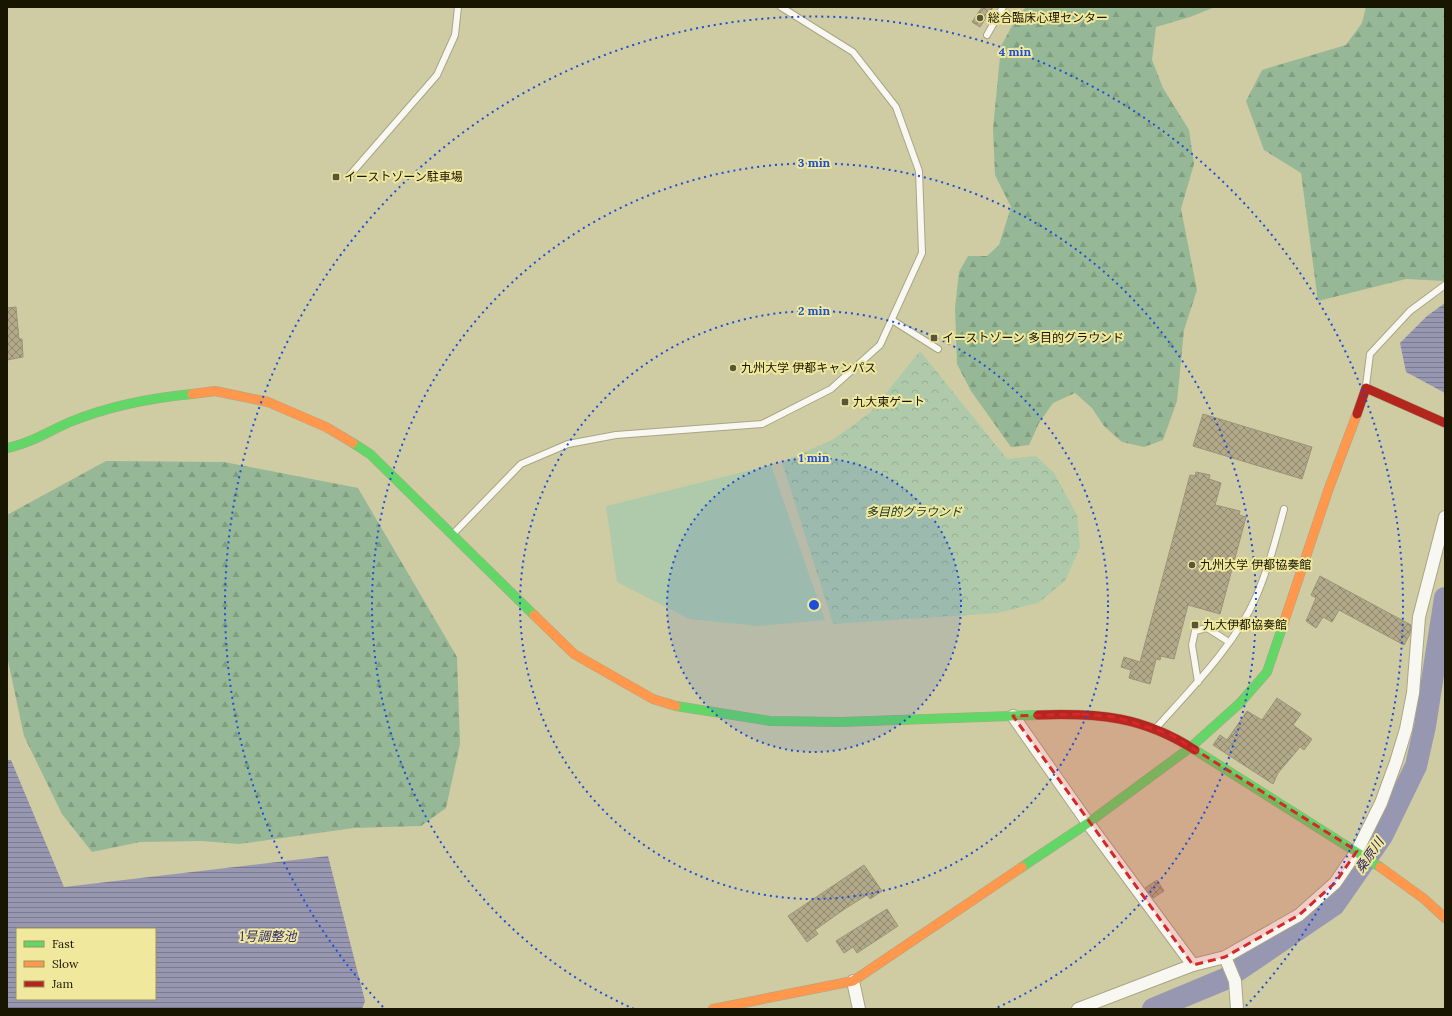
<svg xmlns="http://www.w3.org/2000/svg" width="1452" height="1016" viewBox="0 0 1452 1016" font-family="Lora,'Noto Sans JP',serif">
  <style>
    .grass { fill: #afcaaa }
    .forest { fill: url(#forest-firs) }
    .park { fill: url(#park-crowns) }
    .water { fill: url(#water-rules); fill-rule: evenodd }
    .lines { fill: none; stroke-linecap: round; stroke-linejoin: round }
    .river { stroke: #9897b2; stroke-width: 22 }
    .building { fill: url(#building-cross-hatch); stroke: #9c9475 }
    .lane-casing { stroke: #a9a686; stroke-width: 8 }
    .street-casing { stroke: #a9a686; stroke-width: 14 }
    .fast-casing { stroke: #a9a686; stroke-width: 10 }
    .slow-casing { stroke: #a9a686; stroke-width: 10 }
    .jam-casing { stroke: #a9a686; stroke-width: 10 }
    .lane { stroke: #f8f7f1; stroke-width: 6 }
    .street { stroke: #f8f7f1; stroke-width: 12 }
    .fast { stroke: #63d668; stroke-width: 9 }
    .slow { stroke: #ff974d; stroke-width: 9 }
    .jam { stroke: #b3261e; stroke-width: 9 }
    .marked { fill: #d62828; fill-opacity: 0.2; stroke: #d62828; stroke-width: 3; stroke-dasharray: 8 5; stroke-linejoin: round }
    .ring { fill: none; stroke: #1d4ed8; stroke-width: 2; stroke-dasharray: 2 4 }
    .poi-dot { fill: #585539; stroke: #efe89d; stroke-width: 1.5 }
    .labels { text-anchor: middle; stroke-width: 4; stroke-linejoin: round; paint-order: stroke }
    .poi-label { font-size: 12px; fill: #181500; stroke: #efe89d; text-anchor: start }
    .park-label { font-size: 12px; font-style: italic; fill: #123124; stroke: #efe89d }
    .water-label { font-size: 13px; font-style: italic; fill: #312a6d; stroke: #efe89d }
    .centre { fill: #1d4ed8; stroke: #efe89d; stroke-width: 2 }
    .ring-label { font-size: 12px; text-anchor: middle; font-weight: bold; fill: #1d4ed8; stroke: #efe89d; stroke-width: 4; stroke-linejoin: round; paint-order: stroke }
  </style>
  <defs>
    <pattern id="forest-firs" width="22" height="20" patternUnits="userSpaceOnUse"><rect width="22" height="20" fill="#96b896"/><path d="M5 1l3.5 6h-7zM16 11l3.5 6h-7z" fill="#819d80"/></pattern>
    <pattern id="park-crowns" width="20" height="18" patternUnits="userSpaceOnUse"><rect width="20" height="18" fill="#afcaaa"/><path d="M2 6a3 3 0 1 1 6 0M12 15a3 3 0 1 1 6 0" fill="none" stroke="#96ad90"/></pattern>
    <pattern id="water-rules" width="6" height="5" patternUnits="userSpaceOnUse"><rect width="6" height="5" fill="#9897b2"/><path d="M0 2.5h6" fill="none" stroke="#7b7a8e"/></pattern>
    <pattern id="building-cross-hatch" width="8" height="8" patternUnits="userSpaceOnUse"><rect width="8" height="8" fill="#b1a98a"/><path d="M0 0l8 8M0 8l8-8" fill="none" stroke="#8f886e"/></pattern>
  </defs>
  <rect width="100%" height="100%" fill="#cfcba3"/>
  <polygon class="grass" points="771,465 825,620 759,626 689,619 617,582 606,506"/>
  <g class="forest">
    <polygon points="1026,7 1215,7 1190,17 1156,27 1152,60 1163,88 1189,130 1194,164 1181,209 1197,290 1184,330 1177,401 1163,440 1144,447 1122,442 1104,426 1092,408 1075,393 1053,403 1039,423 1029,445 1011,447 971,391 957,364 955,308 959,272 968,256 987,256 999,245 1011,207 995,175 993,129 1001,46 1017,17"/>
    <polygon points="1366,7 1445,7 1445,281 1406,279 1318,301 1301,173 1264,150 1246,101 1262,70 1346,45 1362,23"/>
    <polygon points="106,461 224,462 358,488 457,657 460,744 446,808 421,826 354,828 239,844 202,841 140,842 92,852 62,814 24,736 7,656 7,515"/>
  </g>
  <polygon class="park" points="920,351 1007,459 1036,456 1054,473 1077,515 1080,547 1065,581 1038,603 998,613 833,624 782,462 832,440 870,413"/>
  <g class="water">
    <polygon points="1445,303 1445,393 1406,372 1400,343 1427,316"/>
    <path d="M7 760H11L64 887 328 856 365 1001 362 1009H7ZM17 929H155V999H17Z"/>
  </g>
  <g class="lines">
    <polyline class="river" points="1153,1009 1225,979 1334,905 1382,836 1416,766 1425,726 1445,598"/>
  </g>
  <g class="building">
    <polygon points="982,7 993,7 980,27 972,22"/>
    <polygon points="16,307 19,339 22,339 23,357 7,360 7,308"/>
    <polygon points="1203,414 1312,447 1302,479 1193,446"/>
    <polygon points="1196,472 1210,475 1209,479 1221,483 1215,505 1240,511 1239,515 1246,517 1220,614 1188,605 1174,659 1161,656 1160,660 1156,659 1150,684 1129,678 1131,670 1121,667 1124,657 1140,662 1190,475 1195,476"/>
    <polygon points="1320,576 1411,625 1410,634 1404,645 1339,610 1332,622 1323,617 1316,628 1306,621 1316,598 1311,595"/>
    <polygon points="1277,698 1301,714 1293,725 1312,739 1304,750 1300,747 1278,773 1273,784 1213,745 1220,735 1227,740 1247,711 1262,720"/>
    <polygon points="864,865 882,891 870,899 867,895 846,908 815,930 818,934 807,942 788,916"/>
    <polygon points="1157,880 1164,891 1153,898 1145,888"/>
    <polygon points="887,909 898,926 857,953 853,947 844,953 836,941"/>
  </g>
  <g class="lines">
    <g class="lane-casing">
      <g id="lane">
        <polyline points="987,35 1003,7"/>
        <polyline points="350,175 437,75 455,35 458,7"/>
        <polyline points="892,320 938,349"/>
        <polyline points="1366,386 1370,354 1410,311 1445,285"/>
        <polyline points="454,533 521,464 568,444 616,435 762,424 831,389 880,345 922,253 919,171 896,107 853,52 781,7"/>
        <polyline points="1198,682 1192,645 1195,631 1207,628 1229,642"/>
        <path d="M1156 728C1191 689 1235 645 1256 597 1268 569 1276 539 1284 509"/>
      </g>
    </g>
    <g class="street-casing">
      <g id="street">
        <polyline points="1013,716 1088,823 1193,965"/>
        <polyline points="1225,957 1235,981 1237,1009"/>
        <polyline points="853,981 859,1009"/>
        <polyline points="1078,1009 1193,965 1225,957 1299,915 1335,883 1357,851 1381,803 1396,762 1406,729 1413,693 1419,617 1445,517"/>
      </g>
    </g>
    <g class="fast-casing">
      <g id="fast">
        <polyline points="353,443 370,454 534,615"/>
        <path d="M7 448C29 444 49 431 70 422 109 406 150 398 192 394"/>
        <polyline points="676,706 770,721 841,722 1038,715"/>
        <polyline points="1195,750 1380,867"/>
        <polyline points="1022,867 1088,823 1191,747 1240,703 1267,672 1283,625"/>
      </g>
    </g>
    <g class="slow-casing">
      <g id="slow">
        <polyline points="192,394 215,391 268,402 326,427 353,443"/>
        <polyline points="534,615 574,654 653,699 676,706"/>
        <polyline points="1283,625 1329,488 1357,414"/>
        <polyline points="1380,867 1423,898 1445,918"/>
        <polyline points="713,1009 853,981 1022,867"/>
      </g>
    </g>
    <g class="jam-casing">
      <g id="jam">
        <polyline points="1357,414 1366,388 1445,423"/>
        <path d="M1038 715C1099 713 1142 716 1195 750"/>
      </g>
    </g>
    <use href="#lane" class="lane"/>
    <use href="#street" class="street"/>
    <use href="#fast" class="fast"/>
    <use href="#slow" class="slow"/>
    <use href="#jam" class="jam"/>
  </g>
  <path class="marked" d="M1081 714 1115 717 1170 734 1357 851 1335 883 1299 915 1225 957 1193 965 1013 716Z"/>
  <circle cx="814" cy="605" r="147" fill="#1d4ed8" fill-opacity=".12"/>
  <g class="ring">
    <circle cx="814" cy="605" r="147"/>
    <circle cx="814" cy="605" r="294"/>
    <path d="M634 1009A442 442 0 1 1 994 1009"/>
    <path d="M383 1007A589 589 0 1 1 1245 1007"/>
  </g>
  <g class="poi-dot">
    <circle cx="980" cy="18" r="4"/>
    <rect x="332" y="173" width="8" height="8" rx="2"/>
    <rect x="930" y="334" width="8" height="8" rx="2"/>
    <circle cx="733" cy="368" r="4"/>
    <rect x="841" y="398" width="8" height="8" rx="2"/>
    <circle cx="1192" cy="565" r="4"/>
    <rect x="1191" y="621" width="8" height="8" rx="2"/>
  </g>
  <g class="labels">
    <g class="poi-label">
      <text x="988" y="22">総合臨床心理センター</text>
      <text x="344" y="181">イーストゾーン駐車場</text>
      <text x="942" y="342">イーストゾーン 多目的グラウンド</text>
      <text x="741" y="372">九州大学 伊都キャンパス</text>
      <text x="853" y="406">九大東ゲート</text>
      <text x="1200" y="569">九州大学 伊都協奏館</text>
      <text x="1203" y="629">九大伊都協奏館</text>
    </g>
    <g class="park-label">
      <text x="914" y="516">多目的グラウンド</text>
    </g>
    <g class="water-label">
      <text transform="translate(1369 855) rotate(-55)" y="5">桑原川</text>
      <text x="268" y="941">1号調整池</text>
    </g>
  </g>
  <circle cx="814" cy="605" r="6" class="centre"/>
  <g class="ring-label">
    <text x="1015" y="56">4 min</text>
    <text x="814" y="167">3 min</text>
    <text x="814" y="315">2 min</text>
    <text x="814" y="462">1 min</text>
  </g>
  <rect width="1452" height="1016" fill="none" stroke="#181500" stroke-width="16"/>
  <rect x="16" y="928" width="140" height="72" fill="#efe89d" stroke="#99945e"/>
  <rect x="24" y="941" width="20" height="6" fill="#63d668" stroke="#99945e"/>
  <text x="52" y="948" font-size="12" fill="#181500">Fast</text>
  <rect x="24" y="961" width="20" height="6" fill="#ff974d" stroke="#99945e"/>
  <text x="52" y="968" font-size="12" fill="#181500">Slow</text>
  <rect x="24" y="981" width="20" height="6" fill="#b3261e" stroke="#99945e"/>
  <text x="52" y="988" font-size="12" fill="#181500">Jam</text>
</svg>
